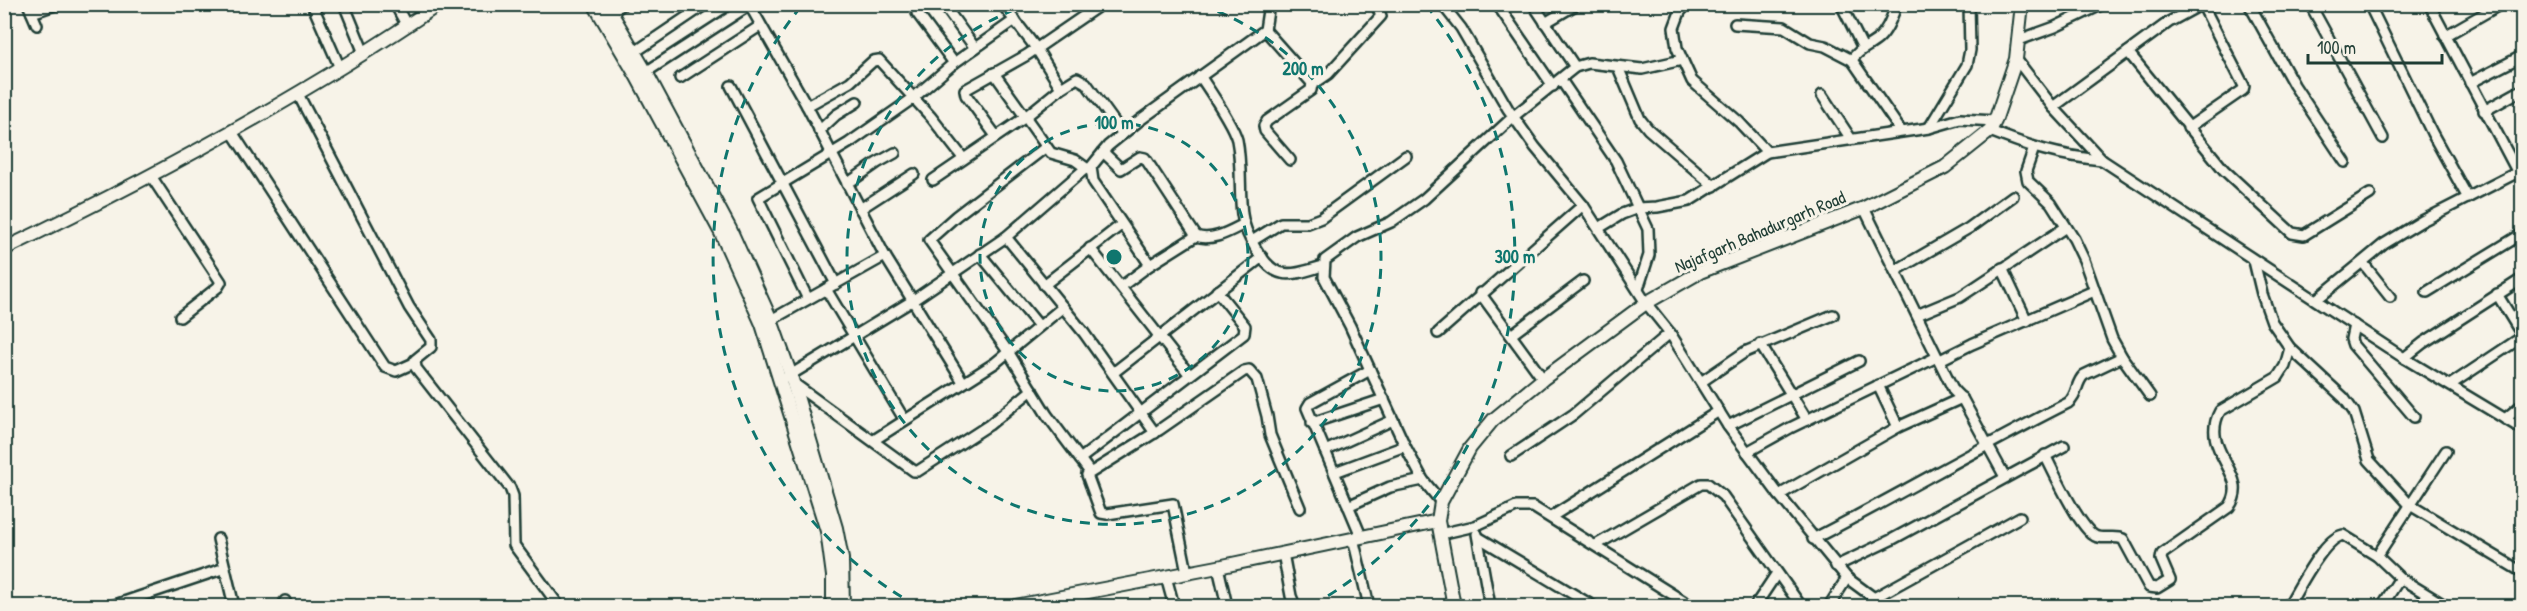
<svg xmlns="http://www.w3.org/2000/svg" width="2527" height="611" viewBox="0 0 2527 611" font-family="'Patrick Hand',sans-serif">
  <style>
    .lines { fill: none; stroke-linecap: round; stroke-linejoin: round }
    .street-casing { stroke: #1f3d34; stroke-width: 14 }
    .secondary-casing { stroke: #1f3d34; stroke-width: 16 }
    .street { stroke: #f7f3e8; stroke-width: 9 }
    .secondary { stroke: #f7f3e8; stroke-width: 12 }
    .ring { fill: none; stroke: #0f766e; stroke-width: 3; stroke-dasharray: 10 8 }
    .labels { text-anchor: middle; stroke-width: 6; stroke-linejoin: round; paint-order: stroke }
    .street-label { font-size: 18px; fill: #1f3d34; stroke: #f7f3e8 }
    .centre { fill: #0f766e; stroke: #f7f3e8; stroke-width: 3 }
    .ring-label { font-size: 18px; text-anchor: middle; font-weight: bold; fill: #0f766e; stroke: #f7f3e8; stroke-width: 6; stroke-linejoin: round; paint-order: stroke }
  </style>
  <rect width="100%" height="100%" fill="#f7f3e8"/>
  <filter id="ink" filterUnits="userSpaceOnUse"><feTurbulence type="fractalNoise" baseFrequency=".0167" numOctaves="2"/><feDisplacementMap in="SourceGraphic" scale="12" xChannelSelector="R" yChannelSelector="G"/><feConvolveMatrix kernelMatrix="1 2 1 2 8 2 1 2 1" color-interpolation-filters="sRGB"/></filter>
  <g filter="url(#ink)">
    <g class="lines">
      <g class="street-casing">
        <g id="street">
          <polyline points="28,4 37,25"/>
          <polyline points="312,4 340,68"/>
          <polyline points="344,4 364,53"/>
          <polyline points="395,4 407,26"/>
          <polyline points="749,4 807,106 885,256 963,382"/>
          <polyline points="943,4 975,48"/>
          <polyline points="1002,4 1036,48 1061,88"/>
          <polyline points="1442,4 1461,28 1508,109 1535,147 1583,205 1646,303 1670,333 1728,426 1779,495 1847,578 1885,606"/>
          <polyline points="1497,4 1553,86"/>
          <polyline points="1533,4 1575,67"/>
          <polyline points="1687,4 1680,12 1674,28 1677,48 1692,81 1739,122 1767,152"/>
          <polyline points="1841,4 1863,48"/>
          <path d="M1897 4C1892 16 1888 30 1878 39 1869 47 1858 49 1852 60L1901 131"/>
          <polyline points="2249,4 2294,85 2345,162"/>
          <polyline points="2310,4 2383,138"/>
          <polyline points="2369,4 2432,133 2468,198"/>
          <polyline points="2429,4 2518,173"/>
          <polyline points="32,13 58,4"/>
          <polyline points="611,13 623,4"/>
          <polyline points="917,13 954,63"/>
          <polyline points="1545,23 1577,4"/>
          <polyline points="1735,24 1784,27 1810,43 1825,46 1852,60"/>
          <polyline points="1265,30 1312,83 1311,90 1267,121 1264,126 1265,131 1290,160"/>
          <polyline points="2445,36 2501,4"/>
          <polyline points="2019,40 2055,27 2103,4"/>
          <polyline points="635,52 706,4"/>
          <polyline points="2128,52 2224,170 2292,233 2304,235 2370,194"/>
          <polyline points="2016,59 2053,107 2102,160 2404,358 2522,429"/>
          <polyline points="1618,67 1640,119 1648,129 1714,186"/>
          <polyline points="646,72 751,4"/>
          <polyline points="994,73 1051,153 1075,160 1089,170"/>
          <path d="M1200 76C1210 91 1233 124 1237 140 1242 165 1239 190 1242 214 1244 232 1264 270 1282 273 1295 276 1311 269 1323 266"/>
          <polyline points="680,78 760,26"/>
          <polyline points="1561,80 1616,161 1648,229 1649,255 1638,289"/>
          <polyline points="2470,83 2522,56"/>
          <polyline points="1312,85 1328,74 1381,16 1376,4"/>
          <polyline points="731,86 836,284"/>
          <polyline points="298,94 409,307 431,340 431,347 415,360 416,368 510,488 513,496 514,545 559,606"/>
          <polyline points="1822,95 1851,139"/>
          <polyline points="807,106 850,82 873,61 879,60 931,117 963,158"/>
          <polyline points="2053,107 2169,22 2202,4"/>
          <polyline points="2484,111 2522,90"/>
          <polyline points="1929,128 1967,65 1970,50 1969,4"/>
          <polyline points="2188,128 2243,90 2244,86 2202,4"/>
          <polyline points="819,131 836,115 857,102"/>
          <path d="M1990 131C2030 147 2059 156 2102 160"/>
          <polyline points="232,132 385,367 396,371 414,363"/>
          <polyline points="996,136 966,95 965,90 1027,55 1097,7"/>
          <polyline points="1046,147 956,216 929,240 1009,353 1047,415 1089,471"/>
          <polyline points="2034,148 2026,171 2028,181 2051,203 2074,239 2084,260 2112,339 2122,357 2150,396"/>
          <path d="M1103 152 1121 169 1140 157 1145 158 1196 236C1212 242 1230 231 1244 224"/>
          <polyline points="151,176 221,282 218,287 180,317"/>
          <polyline points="933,180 1024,118 1061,88 1077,78 1086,83 1123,134"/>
          <polyline points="847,184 877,163 895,153"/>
          <polyline points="1864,208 1954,391 1963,400 2005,477"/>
          <polyline points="860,209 914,174"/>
          <polyline points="1599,228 1622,214 1638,208 1657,207 1689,201 1767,152 1929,128 1960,119 1995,121"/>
          <polyline points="1006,237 1084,333 1155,433"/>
          <polyline points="1252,241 1281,223 1308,223 1321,218 1406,156"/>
          <polyline points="1090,248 1189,374"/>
          <polyline points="980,254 1039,326"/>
          <polyline points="2254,261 2262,294 2272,322 2290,348 2344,398 2354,412 2369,460 2410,505 2522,572"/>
          <polyline points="2363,263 2390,297"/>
          <polyline points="1150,265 1093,181 1091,167 1108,146 1140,120 1265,30 1269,4"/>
          <polyline points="2002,268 2027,321"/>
          <polyline points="1895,271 1969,228 2013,196"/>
          <polyline points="1044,285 1121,225"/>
          <polyline points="1122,286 1150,265 1196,236"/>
          <polyline points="826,289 904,419"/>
          <polyline points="2427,292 2522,234"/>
          <polyline points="1480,293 1543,379"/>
          <polyline points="2497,294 2522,335"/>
          <polyline points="808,299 758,198 849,143 912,99 954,63 1015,20"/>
          <polyline points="2316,300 2384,244 2422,221 2522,170"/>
          <polyline points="1917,315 1960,297 2066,227"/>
          <polyline points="771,320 885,256"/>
          <polyline points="2354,325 2351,339 2353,345 2414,417"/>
          <polyline points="1438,333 1583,205"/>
          <polyline points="1511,335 1583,281"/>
          <polyline points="1760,344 1807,420"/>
          <polyline points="2404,358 2423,343 2522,279"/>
          <polyline points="1940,360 1972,344 2094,291"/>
          <polyline points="1113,373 1262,257"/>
          <polyline points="787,377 912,301 1006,237 1086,168"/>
          <polyline points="1701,382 1745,352 1833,315"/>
          <polyline points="793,383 914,471 918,471 989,425 1032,390"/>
          <polyline points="1878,385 1898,427"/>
          <polyline points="2450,385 2522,337"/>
          <polyline points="2505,419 2522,405"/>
          <polyline points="1312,423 1384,399"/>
          <polyline points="1728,426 1859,361"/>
          <polyline points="874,440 995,363 1063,307"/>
          <polyline points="1325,451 1393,420"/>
          <polyline points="1747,452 1790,428 1937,357"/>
          <path d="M2045 455C2054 473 2079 527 2095 536 2103 540 2114 535 2123 539L2149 587 2157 588 2170 580 2161 559 2162 554 2229 507C2253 475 2198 451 2220 411L2278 377 2285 366 2290 348"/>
          <polyline points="1511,456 1574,414 1670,333"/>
          <polyline points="1080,459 1244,334 1245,326 1217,291"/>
          <polyline points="1335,472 1405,446"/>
          <polyline points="1779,495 1898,427 1962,398"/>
          <polyline points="1441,502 1423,480 1405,446 1350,326 1324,277 1325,260 1357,237 1391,222 1424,199 1514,116 1575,67 1589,63 1642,69 1682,60"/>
          <polyline points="1348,506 1390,487 1423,480"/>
          <polyline points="1551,517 1719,411"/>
          <polyline points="1440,534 1475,526 1516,507 1533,507 1691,606"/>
          <polyline points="1477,534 1490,606"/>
          <polyline points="1361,536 1307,408 1310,403 1370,370"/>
          <polyline points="1478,537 1593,606"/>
          <polyline points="1353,538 1369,606"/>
          <polyline points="218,539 234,606"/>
          <path d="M1813 539C1899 495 1982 446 2068 403 2078 396 2075 383 2084 375L2122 357"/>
          <polyline points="1596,545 1701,484 1708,484 1723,496 1801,606"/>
          <polyline points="1283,553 1291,596 1295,606"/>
          <polyline points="2377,556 2446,451"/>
          <polyline points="1836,566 1891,540 2064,446"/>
          <polyline points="1218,567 1227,606"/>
          <polyline points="1187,572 1173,504 1107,514 1101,513 1087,475 1159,430 1244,371 1249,370 1257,379 1267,416 1270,435 1300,508"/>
          <polyline points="1166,577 1174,606"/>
          <polyline points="1874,598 2020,517"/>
          <polyline points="285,601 287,606"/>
          <polyline points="112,606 225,568"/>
          <polyline points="1755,606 1777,573"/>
          <polyline points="1829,606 1847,578"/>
          <path d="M2288 606C2299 589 2323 539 2343 535L2377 556 2400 578 2446 606"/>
          <polyline points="2382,606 2400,578"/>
        </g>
      </g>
      <g class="secondary-casing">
        <g id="secondary">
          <polyline points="594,4 637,77 721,233 762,324 827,531 833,576 833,606"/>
          <polyline points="606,4 646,72 730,229 771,320 791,376 836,528 842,559 843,606"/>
          <path d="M4 249C154 177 301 98 439 4"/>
          <polyline points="1015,606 1218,567 1438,521"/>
          <polyline points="1454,606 1438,521 1441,502 1470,448 1493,420 1543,379 1646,303 1700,272 1864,208 1945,167 1990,131 1995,121 2016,59 2022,4"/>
        </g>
      </g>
      <use href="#street" class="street"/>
      <use href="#secondary" class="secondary"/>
    </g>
  </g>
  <g class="ring">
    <circle cx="1114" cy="257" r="134"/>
    <path d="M1201 5A267 267 0 1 1 1027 5"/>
    <path d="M917 606A401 401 0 0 1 802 5M1426 5A401 401 0 0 1 1311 606"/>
  </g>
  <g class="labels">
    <g class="street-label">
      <text transform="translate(1760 232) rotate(-23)" y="6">Najafgarh Bahadurgarh Road</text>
    </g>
  </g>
  <circle cx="1114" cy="257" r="9" class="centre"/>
  <g class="ring-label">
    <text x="1303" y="75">200 m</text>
    <text x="1114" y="129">100 m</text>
    <text x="1515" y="263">300 m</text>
  </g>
  <rect width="2527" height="611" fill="none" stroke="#f7f3e8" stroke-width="24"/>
  <rect x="12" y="12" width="2503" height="587" fill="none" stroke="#1f3d34" stroke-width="2" filter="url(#ink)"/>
  <path d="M2308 54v9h134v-9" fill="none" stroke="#1f3d34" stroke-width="3"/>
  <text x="2317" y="54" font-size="18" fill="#1f3d34" stroke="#f7f3e8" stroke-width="4.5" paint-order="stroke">100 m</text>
</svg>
